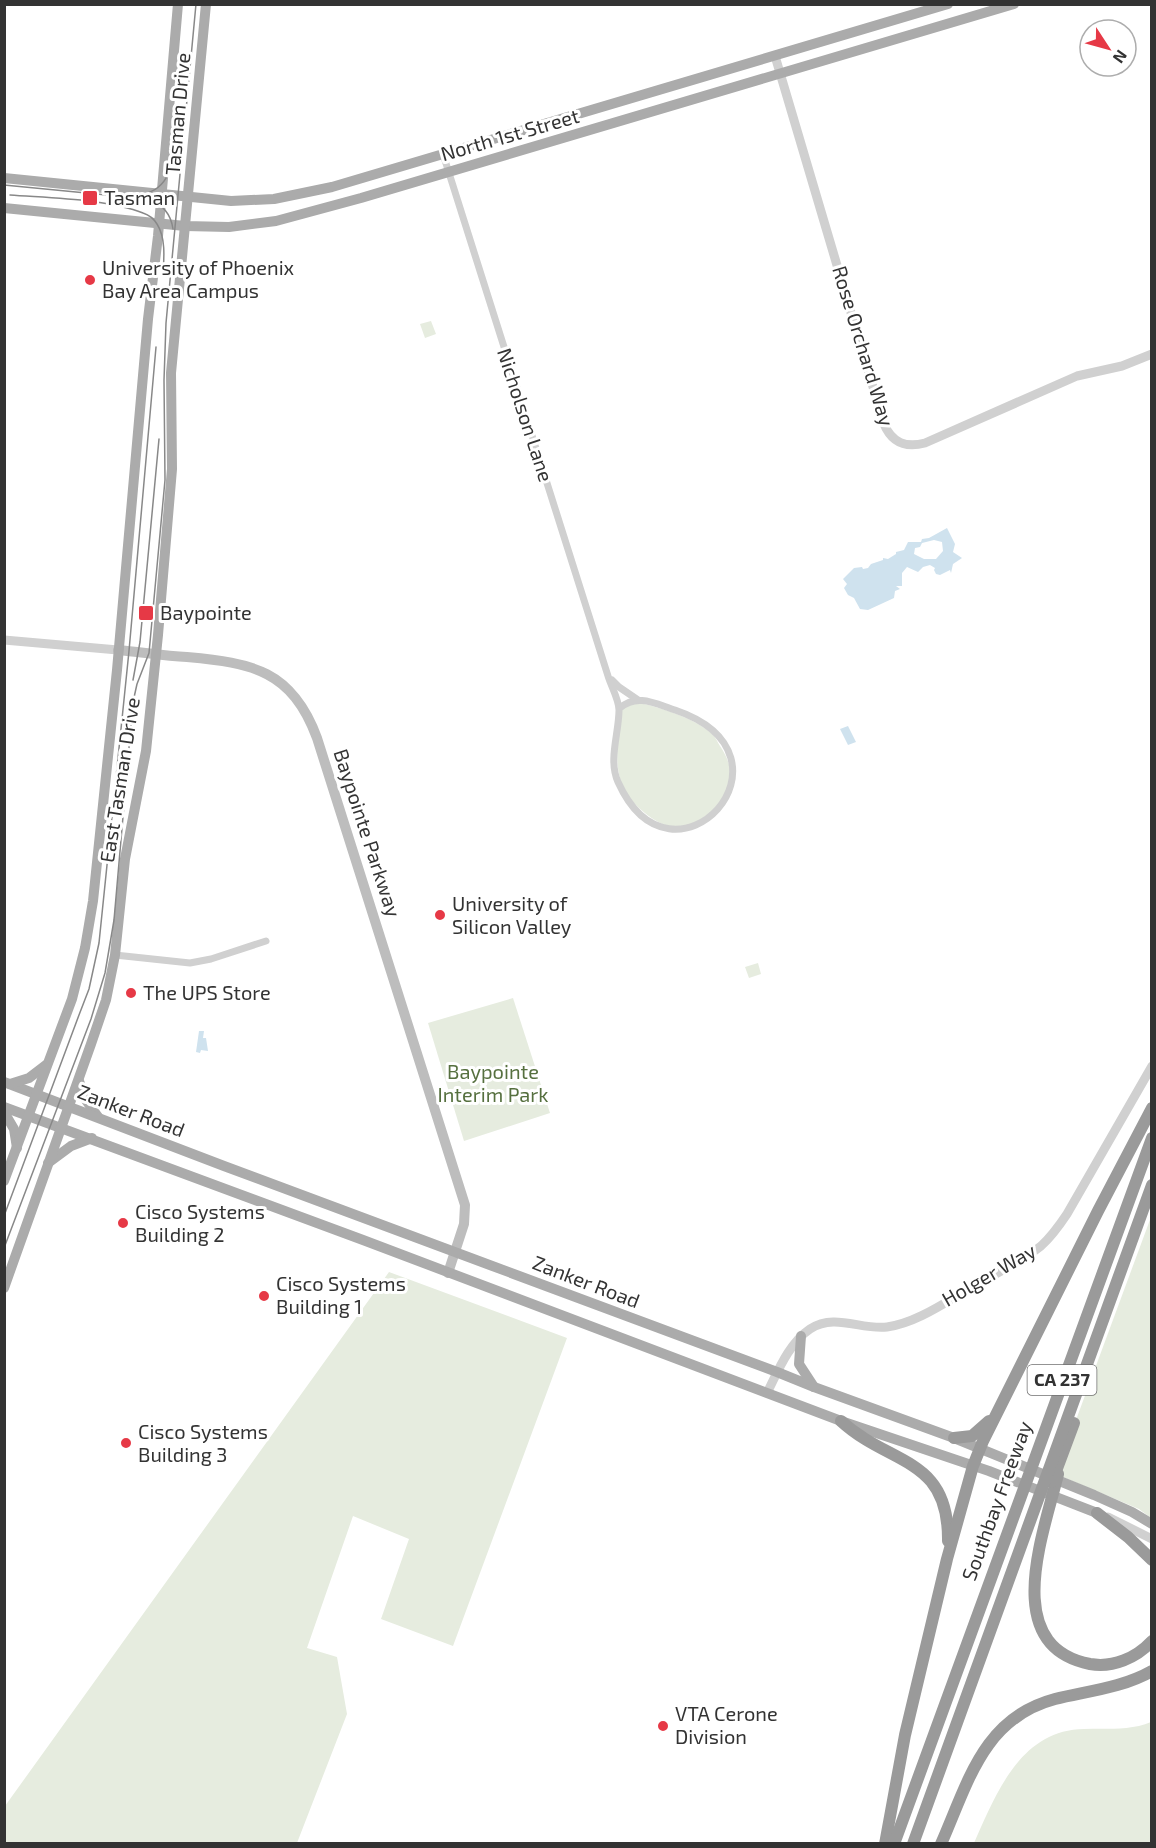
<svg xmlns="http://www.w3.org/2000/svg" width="1156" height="1848" viewBox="0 0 1156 1848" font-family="'Exo 2',sans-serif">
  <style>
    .green { fill: #e6ecdf }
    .water { fill: #cfe2ee; fill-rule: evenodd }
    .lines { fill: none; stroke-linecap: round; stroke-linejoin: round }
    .minor { stroke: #d0d0d0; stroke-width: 7 }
    .tertiary { stroke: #d0d0d0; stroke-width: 9 }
    .secondary { stroke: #bdbdbd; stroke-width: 10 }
    .primary { stroke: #ababab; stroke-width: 10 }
    .motorway { stroke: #9a9a9a; stroke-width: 12 }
    .tram { stroke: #888; stroke-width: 1.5 }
    .poi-dot { fill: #e63946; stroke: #fff; stroke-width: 2 }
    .labels { text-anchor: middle; stroke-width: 6; stroke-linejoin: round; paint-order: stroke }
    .shield { fill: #fff; stroke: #707070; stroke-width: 1.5 }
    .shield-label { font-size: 18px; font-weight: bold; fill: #333 }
    .street-label { font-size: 20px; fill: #333; stroke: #fff }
    .poi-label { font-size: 20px; fill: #333; stroke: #fff; text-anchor: start }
    .park-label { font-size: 20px; fill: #56703f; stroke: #fff }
  </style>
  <rect width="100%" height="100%" fill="#fff"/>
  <g class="green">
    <polygon points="431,321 436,334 425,338 420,324"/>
    <path d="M638 703C658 706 699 720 713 735 716 738 718 743 720 746 726 755 731 765 730 776 729 800 703 825 679 827 664 828 650 818 639 808 631 801 622 789 620 778 614 757 619 731 622 710L626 706Z"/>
    <polygon points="758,963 761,974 749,978 745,967"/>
    <polygon points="513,998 550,1113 464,1141 428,1023"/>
    <polygon points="1151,1217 1151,1518 1139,1509 1056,1474"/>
    <polygon points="389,1272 567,1338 453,1646 381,1619 409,1539 353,1516 307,1648 337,1657 347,1714 297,1843 5,1843 5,1806"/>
    <path d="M1151 1722V1843H974C996 1794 1020 1730 1084 1729 1106 1728 1130 1731 1151 1722Z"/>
  </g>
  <g class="water">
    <path d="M947 528 955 544 953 552 962 558 953 564 951 573 950 570 940 575 936 574 934 570 935 568 930 565 923 567 918 572 907 567 902 573V586H896L900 589 895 591 894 598 868 610 860 609 854 598 848 595 844 588 847 584 843 579 854 568 862 567 863 569 868 568 871 564 883 560V558L888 559 896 554V552L904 550 908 542H921L922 539 929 538ZM934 540 942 542 943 551 936 559H924L914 554 915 548 920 547 922 543Z"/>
    <polygon points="848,726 856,742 848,745 840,729"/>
    <polygon points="199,1031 204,1031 203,1038 206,1038 208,1051 201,1050 200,1053 196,1052"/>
  </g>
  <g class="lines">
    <g class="minor">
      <path d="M443 154 608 676C611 686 619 700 619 710 619 733 608 760 618 782 673 904 810 756 675 710 656 704 637 693 620 708"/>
      <polyline points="612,680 619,687 638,700"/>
      <polyline points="115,955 190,963 211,959 266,941"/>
    </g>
    <g class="tertiary">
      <path d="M775 56 884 424C892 443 906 448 925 443L1077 376 1122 366 1152 354"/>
      <polyline points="4,640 118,650"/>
      <path d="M767 1393C778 1371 789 1343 810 1329 835 1313 860 1330 887 1327 917 1323 947 1301 974 1286 996 1273 1021 1262 1041 1246 1051 1237 1059 1226 1067 1214L1152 1066"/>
      <polyline points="1108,1517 1152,1539"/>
    </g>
    <path class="secondary" d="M118 650C141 652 164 656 187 657 252 663 292 670 317 738L465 1205 464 1224 448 1273"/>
    <g class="primary">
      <polyline points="4,178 231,201 274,199 332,187 948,4"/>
      <polyline points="4,208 185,226 229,227 276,221 361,198 1014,4"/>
      <polyline points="79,1081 86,1100 98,1117"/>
      <polyline points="4,1082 224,1166 777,1372 814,1387 954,1438 1094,1495 1132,1512 1152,1524"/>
      <polyline points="10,1084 29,1078 46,1065"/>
      <polyline points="4,1107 363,1240 841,1421 989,1471 1097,1513"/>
      <polyline points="4,1112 14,1129 17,1148"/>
      <polyline points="48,1163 71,1146 92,1138"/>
      <polyline points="4,1181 72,999 85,948 93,901 117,670 148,319 158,236 178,4"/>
      <polyline points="4,1288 91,1044 106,1000 115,955 125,859 146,751 158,635 172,469 171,373 206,4"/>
      <polyline points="801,1336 799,1364 814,1387"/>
    </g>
    <g class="motorway">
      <path d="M841 1421C890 1466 949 1456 948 1541"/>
      <polyline points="954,1438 972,1436 989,1421"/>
      <path d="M1058 1474C1044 1533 999 1646 1090 1664 1113 1668 1136 1658 1152 1641"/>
      <polyline points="1052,1482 1074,1423"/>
      <polyline points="1097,1513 1128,1537 1152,1560"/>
      <polyline points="885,1844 905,1735 947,1559 973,1466 983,1441 1098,1211 1152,1108"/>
      <polyline points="894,1844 1152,1138"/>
      <polyline points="913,1844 1152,1185"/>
      <path d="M941 1844C968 1783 983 1718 1055 1699 1088 1691 1122 1688 1152 1671"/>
    </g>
    <g class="tram">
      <path d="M4 185 148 199C162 204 171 214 173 229"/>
      <path d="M10 195C48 198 109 199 143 213 149 215 154 219 157 224 166 238 164 259 163 274"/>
      <path d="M138 195C166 192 172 170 175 146"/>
      <polyline points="133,680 140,642 159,439"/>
      <polyline points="4,1216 79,1015 89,989 99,943 129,651 156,347"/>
      <polyline points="4,1248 91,1019 105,973 114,920 133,702 137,684 149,653 165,480 164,380 166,323 196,4"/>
    </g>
  </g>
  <g class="poi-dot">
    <rect x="82" y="190" width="16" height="16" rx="3"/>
    <circle cx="90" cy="280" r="6"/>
    <rect x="138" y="605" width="16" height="16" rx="3"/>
    <circle cx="440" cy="915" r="6"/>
    <circle cx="131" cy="993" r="6"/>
    <circle cx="123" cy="1223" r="6"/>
    <circle cx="264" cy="1296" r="6"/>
    <circle cx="126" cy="1443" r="6"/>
    <circle cx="663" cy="1726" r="6"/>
  </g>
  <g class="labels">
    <rect class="shield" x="1027.5" y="1365" width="69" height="30" rx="4.5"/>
    <g class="shield-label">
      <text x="1062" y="1386">CA 237</text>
    </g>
    <g class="street-label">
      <text transform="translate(178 114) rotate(-85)" y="7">Tasman Drive</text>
      <text transform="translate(510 135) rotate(-16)" y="7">North 1st Street</text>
      <text transform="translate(863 346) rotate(73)" y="7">Rose Orchard Way</text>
      <text transform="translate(525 415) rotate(72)" y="7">Nicholson Lane</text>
      <text transform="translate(120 780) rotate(-81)" y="7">East Tasman Drive</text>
      <text transform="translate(367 833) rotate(72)" y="7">Baypointe Parkway</text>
      <text transform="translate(131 1111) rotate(21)" y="7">Zanker Road</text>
      <text transform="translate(989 1275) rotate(-30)" y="7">Holger Way</text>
      <text transform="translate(586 1282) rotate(21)" y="7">Zanker Road</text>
      <text transform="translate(997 1501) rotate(-70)" y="7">Southbay Freeway</text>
    </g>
    <g class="poi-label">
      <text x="104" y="205">Tasman</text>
      <text x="102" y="275">University of Phoenix<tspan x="102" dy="23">Bay Area Campus</tspan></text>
      <text x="160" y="620">Baypointe</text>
      <text x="452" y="911">University of<tspan x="452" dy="23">Silicon Valley</tspan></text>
      <text x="143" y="1000">The UPS Store</text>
      <text x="135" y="1219">Cisco Systems<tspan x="135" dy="23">Building 2</tspan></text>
      <text x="276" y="1291">Cisco Systems<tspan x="276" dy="23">Building 1</tspan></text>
      <text x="138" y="1439">Cisco Systems<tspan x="138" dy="23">Building 3</tspan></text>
      <text x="675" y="1721">VTA Cerone<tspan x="675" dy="23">Division</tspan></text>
    </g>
    <g class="park-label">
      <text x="493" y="1079">Baypointe<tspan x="493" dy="23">Interim Park</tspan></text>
    </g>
  </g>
  <rect width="1156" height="1848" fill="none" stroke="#333333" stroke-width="12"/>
  <g transform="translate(1108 48) rotate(126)"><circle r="28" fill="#ffffff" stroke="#adadad" stroke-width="1.5"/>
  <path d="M0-4.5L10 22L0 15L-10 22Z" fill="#e63946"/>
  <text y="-9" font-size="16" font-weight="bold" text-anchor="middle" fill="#333333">N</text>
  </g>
</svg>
